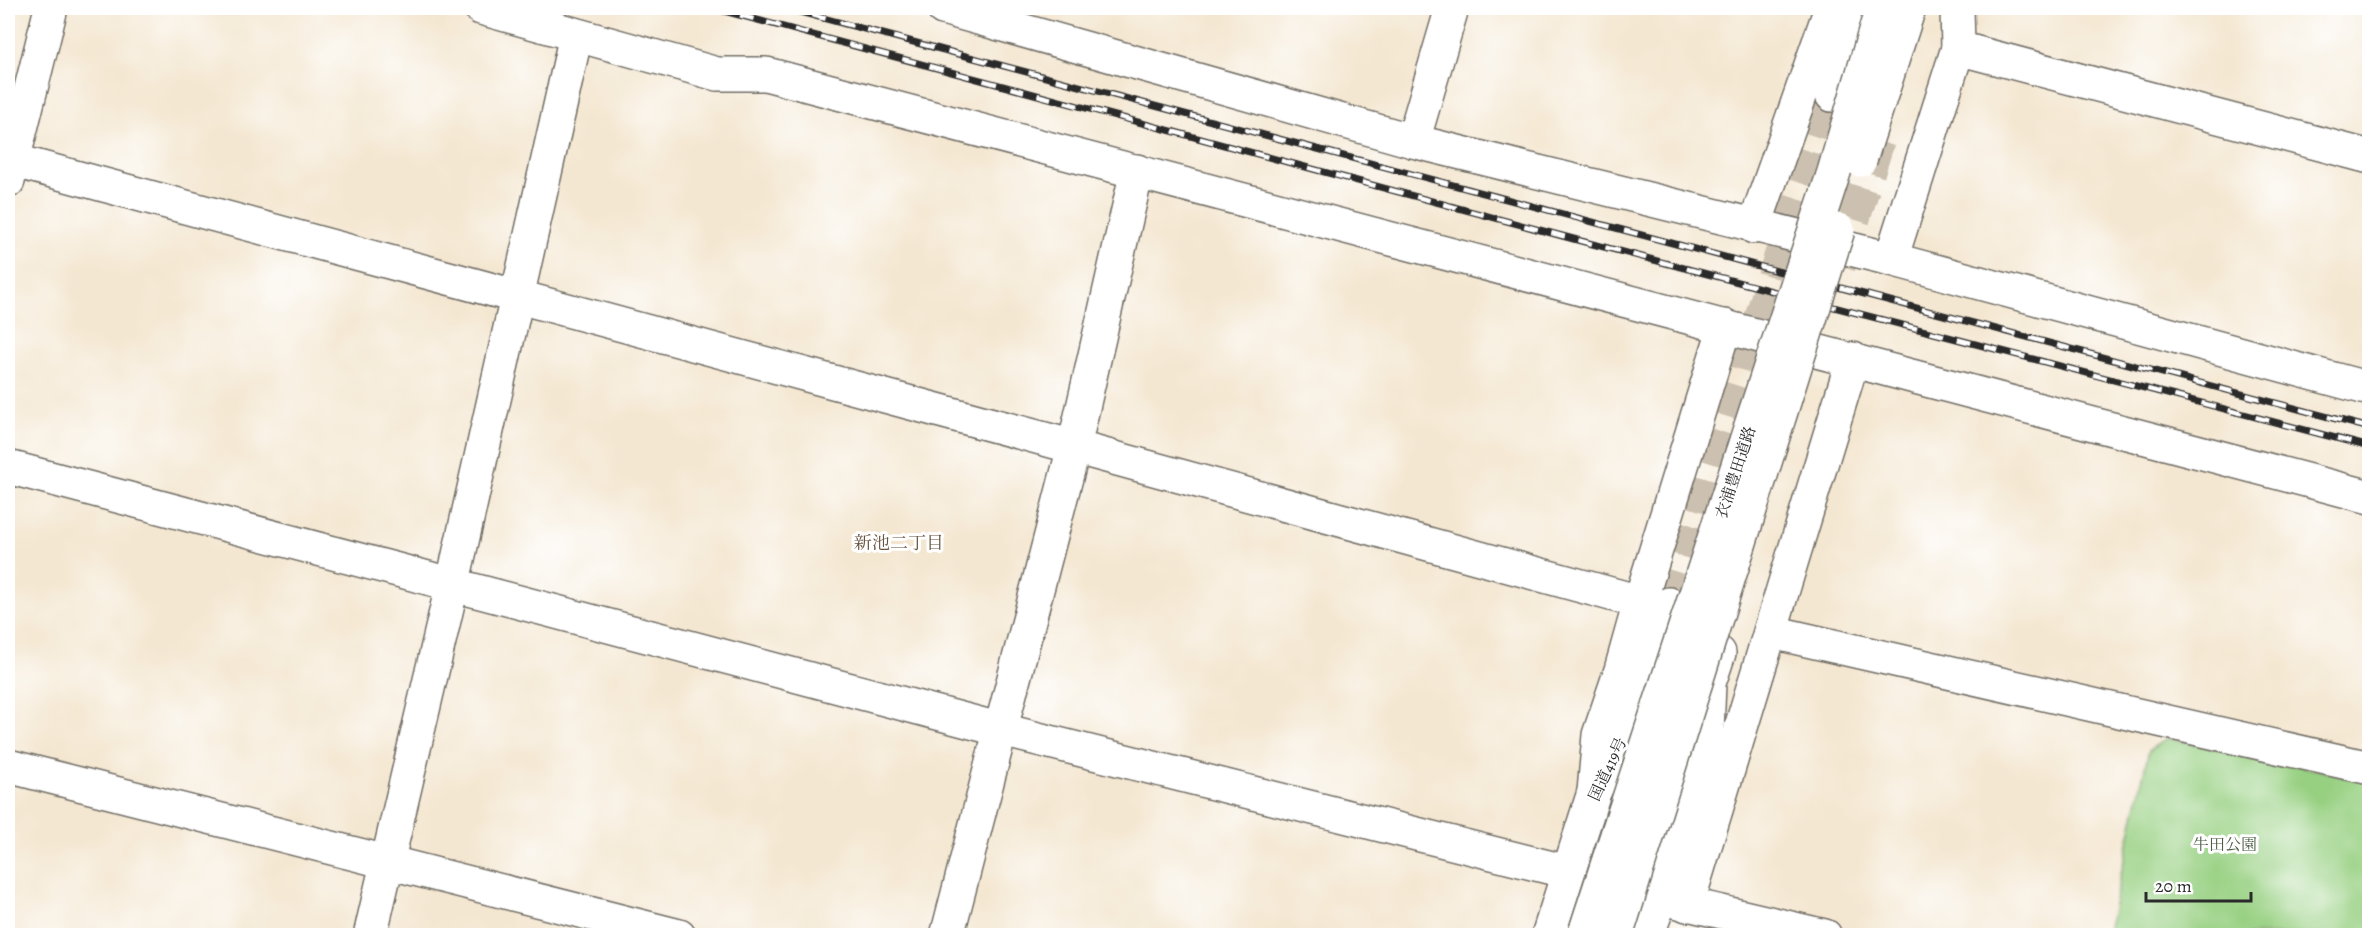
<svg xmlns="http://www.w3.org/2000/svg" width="2377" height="943" viewBox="0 0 2377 943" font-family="Alegreya,'Noto Serif JP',serif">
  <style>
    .green { fill: #98d082; stroke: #627e56; stroke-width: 1.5 }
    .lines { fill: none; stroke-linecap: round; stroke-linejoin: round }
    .highway-tunnel { stroke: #ccc1b0; stroke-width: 33; stroke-dasharray: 33 16; stroke-linecap: butt }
    .street-casing { stroke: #716d65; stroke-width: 36 }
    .secondary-casing { stroke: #716d65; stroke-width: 36 }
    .highway-casing { stroke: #716d65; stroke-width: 36 }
    .street { stroke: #fff; stroke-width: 33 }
    .secondary { stroke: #fff; stroke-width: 33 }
    .highway { stroke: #fff; stroke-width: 33 }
    .rail-casing { stroke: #2b2b2b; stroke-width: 7 }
    .rail { stroke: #fff; stroke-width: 4.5; stroke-dasharray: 14; stroke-linecap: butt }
    .highway-bridge-casing { stroke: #716d65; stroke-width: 36; stroke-linecap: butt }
    .highway-bridge { stroke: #fff; stroke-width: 33 }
    .labels { text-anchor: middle; stroke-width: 6; stroke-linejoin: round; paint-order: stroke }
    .street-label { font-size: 16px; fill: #2b2b2b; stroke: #fff }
    .park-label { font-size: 16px; fill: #4c5d45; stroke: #fff }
    .neighbourhood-label { font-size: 18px; fill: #66533f; stroke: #fff }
  </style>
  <rect width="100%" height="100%" fill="#fff"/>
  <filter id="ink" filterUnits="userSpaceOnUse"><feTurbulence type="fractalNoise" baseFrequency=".0167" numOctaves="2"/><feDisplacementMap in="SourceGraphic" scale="12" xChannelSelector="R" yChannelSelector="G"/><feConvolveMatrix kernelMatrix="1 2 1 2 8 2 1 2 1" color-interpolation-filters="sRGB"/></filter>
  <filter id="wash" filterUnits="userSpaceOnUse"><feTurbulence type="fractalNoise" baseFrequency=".008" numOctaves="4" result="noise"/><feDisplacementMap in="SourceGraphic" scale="24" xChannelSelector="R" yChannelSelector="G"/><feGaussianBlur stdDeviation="1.35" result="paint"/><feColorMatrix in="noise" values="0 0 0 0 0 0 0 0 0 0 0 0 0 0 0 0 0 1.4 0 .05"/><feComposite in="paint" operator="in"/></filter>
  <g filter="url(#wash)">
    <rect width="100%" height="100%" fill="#f4e7d1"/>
    <polygon class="green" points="2168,738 2369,781 2369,935 2107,936 2149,750"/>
  </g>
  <g filter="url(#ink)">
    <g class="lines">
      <g class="highway-tunnel">
        <polyline points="1839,266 1881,132"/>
        <polyline points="1669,604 1832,95"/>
      </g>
      <g class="street-casing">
        <g id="street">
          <polyline points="943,8 1413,141 1891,259 2370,389"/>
          <polyline points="1957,8 1958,48"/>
          <polyline points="1413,141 1452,8"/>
          <polyline points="8,159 1074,447 1640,602 1725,326"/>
          <polyline points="8,181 51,8"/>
          <polyline points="1754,227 1831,8"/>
          <polyline points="1891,259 1958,48 2370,157"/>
          <polyline points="8,467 1002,730 1568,872"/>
          <polyline points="1772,632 2370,768"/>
          <polyline points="8,766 679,936"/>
          <polyline points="1594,792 1599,735 1621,670 1640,602"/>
          <polyline points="1666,899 1825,936"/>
          <polyline points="1687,905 1853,359"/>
          <polyline points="370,936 452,586 576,35"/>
          <polyline points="947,936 1074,447 1137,171"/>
        </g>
      </g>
      <g class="secondary-casing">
        <polyline id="secondary" points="481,8 717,74 766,74 2370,497"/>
      </g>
      <g class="highway-casing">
        <g id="highway">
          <polyline points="1832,95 1860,8"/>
          <polyline points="1548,936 1594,792 1634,713 1669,604"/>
          <polyline points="1647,936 1661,898 1707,732 1709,683 1719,653"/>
        </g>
      </g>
      <use href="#street" class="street"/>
      <use href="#secondary" class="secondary"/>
      <use href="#highway" class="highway"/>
      <g class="rail-casing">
        <g id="rail">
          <polyline points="713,8 1581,241 2370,447"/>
          <polyline points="785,8 2370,428"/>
        </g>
      </g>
      <use href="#rail" class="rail"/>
      <g class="highway-bridge-casing">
        <g id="highway-bridge">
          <polyline points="1860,160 1909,8"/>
          <polyline points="1584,936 1834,172 1882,8"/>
          <polyline points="1616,936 1838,230"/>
        </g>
      </g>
      <use href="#highway-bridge" class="highway-bridge"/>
    </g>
  </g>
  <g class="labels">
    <g class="street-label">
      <text transform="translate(1735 472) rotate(-72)" y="6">衣浦豊田道路</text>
      <text transform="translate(1607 769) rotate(-65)" y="6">国道419号</text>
    </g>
    <g class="park-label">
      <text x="2225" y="850">牛田公園</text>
    </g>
    <g class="neighbourhood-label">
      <text x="899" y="549">新池二丁目</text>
    </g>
  </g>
  <rect width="2377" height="943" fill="none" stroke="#fff" stroke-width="30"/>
  <path d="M2146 892v9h105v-9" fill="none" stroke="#2b2b2b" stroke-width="3"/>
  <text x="2155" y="892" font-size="18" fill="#2b2b2b" stroke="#ffffff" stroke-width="4.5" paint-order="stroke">20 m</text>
</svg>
